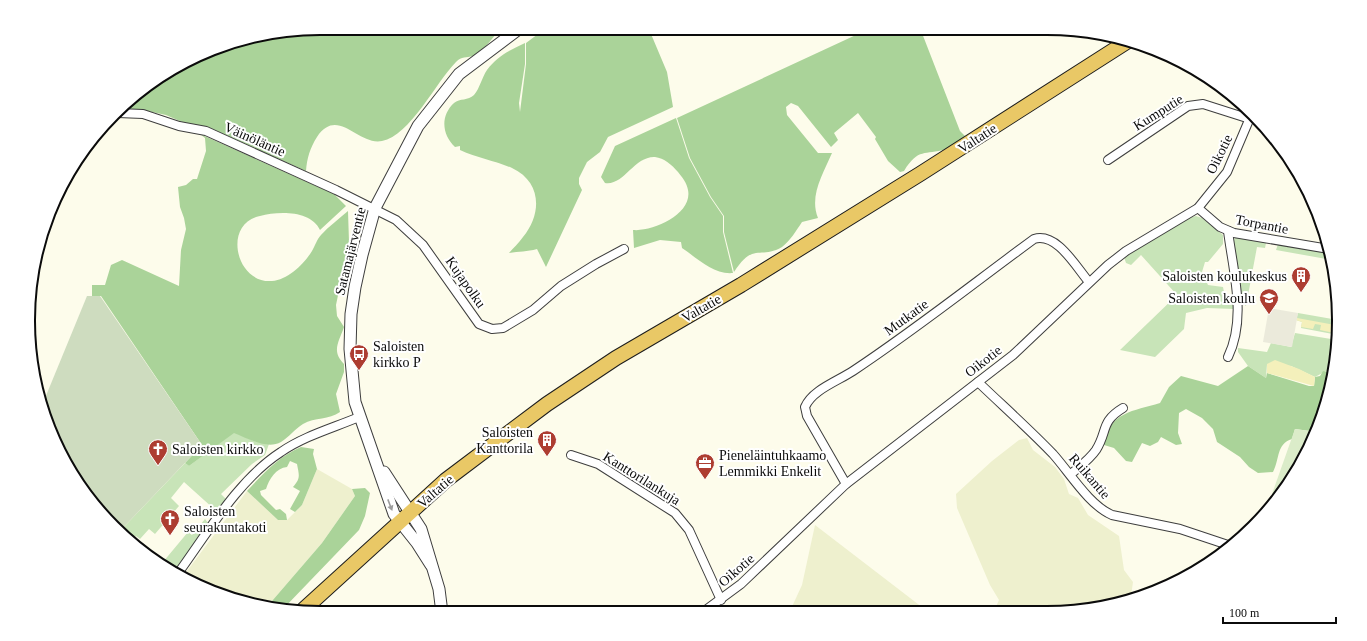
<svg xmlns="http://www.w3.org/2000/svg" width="1367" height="641" viewBox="0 0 1367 641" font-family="Georgia,serif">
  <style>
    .farmland { fill: #eef0ce }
    .green { fill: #c8e4b8 }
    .forest { fill: #aad399 }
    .sand { fill: #f4f0bb }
    .cemetery { fill: #cedcbf }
    .pitch { fill: #dbecc9 }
    .plaza { fill: #ebeadb }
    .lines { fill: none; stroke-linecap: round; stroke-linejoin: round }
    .minor-casing { stroke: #3e3e3e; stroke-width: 10 }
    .tertiary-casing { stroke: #3e3e3e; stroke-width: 13 }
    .trunk-casing { stroke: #1c1c1c; stroke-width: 16 }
    .minor { stroke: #fff; stroke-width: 8 }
    .tertiary { stroke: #fff; stroke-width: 11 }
    .trunk { stroke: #e9c866; stroke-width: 14 }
    .oneway { fill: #9d9d9d }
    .labels { text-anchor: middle; stroke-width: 4; stroke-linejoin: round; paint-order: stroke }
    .street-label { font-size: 14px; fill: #0b0b0b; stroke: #fff }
    .poi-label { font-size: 14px; fill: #0b0b0b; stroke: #fff; text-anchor: start }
    .rim { fill: none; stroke: #0b0b0b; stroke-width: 2 }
  </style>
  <rect width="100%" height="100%" fill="#fdfceb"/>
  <g class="farmland">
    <polygon points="1027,438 1033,450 1055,467 1064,479 1069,494 1078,498 1088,515 1119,536 1124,570 1133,582 1131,596 1134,597 1085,610 994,611 999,600 990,585 957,508 956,494 992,461 1019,440"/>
    <polygon points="317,469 352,489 355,496 322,543 266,608 209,591 184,575 247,491 278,520 287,520 302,505"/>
    <polygon points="815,525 927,611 790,611 802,585"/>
  </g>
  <g class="green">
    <polygon points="1196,216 1202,218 1223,235 1223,244 1208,262 1205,262 1202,272 1208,285 1223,287 1225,297 1233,304 1234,309 1207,308 1186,313 1184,329 1155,357 1120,350 1177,295 1141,255 1131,265 1126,263 1124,257 1189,218"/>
    <polygon points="1235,237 1264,242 1266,243 1265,248 1257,247 1246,306 1241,302 1233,244"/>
    <polygon points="1278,244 1330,253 1332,260 1276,250"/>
    <polygon points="1298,313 1338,320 1339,316 1338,335 1301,328 1302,322 1296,320"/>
    <polygon points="1295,333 1337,340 1334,373 1326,371 1315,377 1291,366 1267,364 1266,378 1248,366 1238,352 1238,348 1267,352 1271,343 1291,347"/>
    <path d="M234 432 254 441 269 444 265 455 252 464 221 494 227 500C223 505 221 509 214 509L184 482 171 498 179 506 155 534 149 529 140 539 136 536 130 542 120 531 185 463 189 466Z"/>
    <polygon points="205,519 208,523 207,527 176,570 163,562 188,532 192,535"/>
  </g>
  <g class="forest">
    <path d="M321 28H501C493 37 484 51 473 56 466 58 462 56 456 62 436 82 410 136 382 141 358 146 338 106 317 137 310 148 307 158 306 171L208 127 182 122 166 115 143 110 121 109C140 85 198 51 227 43 256 36 290 33 321 28Z"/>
    <path d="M546 28H650L651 34 667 72 673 107 608 137 600 152 587 162 579 178V184L582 190 546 267 537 249C527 252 519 251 509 253 513 248 519 243 523 237 542 214 542 182 512 168 496 161 477 158 460 150V146L455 147C442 135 440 116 454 103 460 98 468 101 474 95 480 88 482 77 487 70 497 56 510 50 525 43V64L519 103 520 112 526 64V43Z"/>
    <path d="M871 28H920L960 131 965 136C959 140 953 146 946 149 924 156 919 147 904 171L900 172 888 161 875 139 876 137 858 113 834 133 838 140 831 147 798 106 791 103 786 107 787 115 818 153H832C823 174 809 196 818 218L802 222C796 231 790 241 782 247 760 260 754 241 734 272L724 232V216L711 197 690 158 677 118Z"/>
    <path d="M676 118 689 158 710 197 723 216V232L733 273C714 275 697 258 682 248L681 242 660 240 634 248 633 230C653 232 693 214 688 190 687 183 682 177 678 172 672 165 664 158 655 157 634 156 624 186 605 183L601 177 615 146Z"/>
    <path d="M200 134 334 194 346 206 320 230C311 210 278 211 260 216 222 224 236 284 272 281 288 280 304 264 312 251 315 246 317 239 321 235 329 226 339 219 348 211L349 242 336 305 337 316 344 327C339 342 331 351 344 364V372L336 394 340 412C329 420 315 417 303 424 295 429 289 437 281 442 267 450 247 438 234 433L189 466 185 463 202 445 101 296H92V285H105L111 265 122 260 179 286 181 250 186 229 184 218 180 207 178 187 186 185 193 179H197L206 151 205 138Z"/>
    <path d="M1248 366 1266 378 1267 373 1309 386H1314L1315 377 1320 376 1323 371 1334 373 1317 432 1295 429 1292 439C1276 444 1280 459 1273 472L1258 473 1249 467 1240 457 1217 442 1213 429 1202 418 1186 409 1179 413 1178 433 1182 444 1176 445 1161 437 1158 442 1150 446 1142 443 1132 462 1126 461 1114 448 1104 445C1108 412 1134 411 1160 403L1169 387 1181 376 1218 386Z"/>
    <path d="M301 447 314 449 313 454 317 469 302 505 295 512 290 509 300 491 293 487C301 478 299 475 297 464L290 461 287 467C276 468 269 479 266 489L260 491 261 495 276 510 280 509 286 514 287 520H278L247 491C263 474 279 456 301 447Z"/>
    <polygon points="365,488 370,493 365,516 359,530 283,609 266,608 322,543 355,496 352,489"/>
  </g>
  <g class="sand">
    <polygon points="1297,318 1335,325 1334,333 1320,330 1321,325 1315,324 1313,329 1301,327 1302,322 1296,320"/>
    <polygon points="1275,360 1299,369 1315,377 1314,386 1267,373 1267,364"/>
  </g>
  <polygon class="cemetery" points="87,296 100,296 202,445 120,531 67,467 43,403"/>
  <polygon class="pitch" points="1295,429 1317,432 1275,502 1272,494"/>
  <polygon class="plaza" points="1269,308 1298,313 1292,347 1263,342"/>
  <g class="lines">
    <g class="minor-casing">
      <g id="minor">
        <polyline points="118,113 143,114 179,126 206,131 336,190 396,220 423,245 479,324 492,329 503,328 533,310 561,286 596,264 624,249"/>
        <polyline points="1108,160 1188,106 1203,104 1250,119"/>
        <polyline points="1198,208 1220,227 1234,233 1329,249"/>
        <path d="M1228 231C1233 271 1247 318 1228 357"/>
        <path d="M978 382C1003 406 1029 429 1053 454 1070 473 1089 505 1112 515L1180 529 1231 546"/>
        <polyline points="571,455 598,464 675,513 689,530 721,600"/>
        <path d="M1071 474C1079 467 1090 459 1096 450 1108 431 1100 422 1123 408"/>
        <path d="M846 484 807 416 805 407C812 390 838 381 853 371 915 330 974 283 1034 239 1057 232 1076 267 1089 282"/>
        <path d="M179 572C208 532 239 479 281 452 304 436 333 428 359 417"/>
        <polyline points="703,612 741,584 846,484 1013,355 1108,265 1126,251 1198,208 1227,172 1252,113"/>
      </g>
    </g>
    <g class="tertiary-casing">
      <g id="tertiary">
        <polyline points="384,472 421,529 439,589 442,613"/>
        <polyline points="431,565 417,543 394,514 355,402 350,349 351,314 355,287 362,255 375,208 418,126 459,74 520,28"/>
      </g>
    </g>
    <g class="trunk-casing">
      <polyline id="trunk" points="302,611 446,480 547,404 616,358 741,285 920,174 1128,41"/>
    </g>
    <use href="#minor" class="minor"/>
    <use href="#tertiary" class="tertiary"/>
    <use href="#trunk" class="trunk"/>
  </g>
  <defs><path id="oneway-solid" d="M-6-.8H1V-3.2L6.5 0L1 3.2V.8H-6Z"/></defs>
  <use class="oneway" href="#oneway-solid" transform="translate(390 505) rotate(69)"/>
  <defs>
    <g id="building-pin" transform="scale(1)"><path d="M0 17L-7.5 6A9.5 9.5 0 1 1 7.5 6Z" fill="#ad3d31" stroke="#fff"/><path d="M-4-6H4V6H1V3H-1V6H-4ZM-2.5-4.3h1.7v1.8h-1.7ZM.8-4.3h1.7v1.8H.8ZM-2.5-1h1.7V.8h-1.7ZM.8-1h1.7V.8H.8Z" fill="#fff"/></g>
    <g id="school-pin" transform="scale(1)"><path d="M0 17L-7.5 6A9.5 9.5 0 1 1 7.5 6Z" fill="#ad3d31" stroke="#fff"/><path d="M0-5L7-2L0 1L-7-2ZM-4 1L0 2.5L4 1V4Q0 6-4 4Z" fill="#fff"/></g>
    <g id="bus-pin" transform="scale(1)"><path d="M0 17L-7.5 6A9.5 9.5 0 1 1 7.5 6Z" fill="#ad3d31" stroke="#fff"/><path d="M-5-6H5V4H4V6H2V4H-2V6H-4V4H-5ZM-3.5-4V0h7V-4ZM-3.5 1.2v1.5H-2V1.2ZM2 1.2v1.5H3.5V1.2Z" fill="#fff"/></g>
    <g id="church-pin" transform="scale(1)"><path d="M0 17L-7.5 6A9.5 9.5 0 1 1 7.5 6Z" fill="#ad3d31" stroke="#fff"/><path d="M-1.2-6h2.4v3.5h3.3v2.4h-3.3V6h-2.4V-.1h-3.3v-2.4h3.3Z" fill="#fff"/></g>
    <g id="office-pin" transform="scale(1)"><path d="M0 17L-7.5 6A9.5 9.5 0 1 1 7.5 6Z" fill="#ad3d31" stroke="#fff"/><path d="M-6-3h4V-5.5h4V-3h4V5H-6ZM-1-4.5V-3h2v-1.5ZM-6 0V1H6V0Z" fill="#fff"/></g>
  </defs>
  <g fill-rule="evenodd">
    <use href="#building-pin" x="1301" y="276"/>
    <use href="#school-pin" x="1269" y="298"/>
    <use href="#bus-pin" x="359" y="354"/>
    <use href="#building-pin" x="547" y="440"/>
    <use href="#church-pin" x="158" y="449"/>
    <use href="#office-pin" x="705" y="463"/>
    <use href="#church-pin" x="170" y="519"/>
  </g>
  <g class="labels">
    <g class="street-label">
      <text transform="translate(1158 112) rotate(-32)" y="5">Kumputie</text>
      <text transform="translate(977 138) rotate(-33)" y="5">Valtatie</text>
      <text transform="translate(255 139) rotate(24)" y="5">Väinöläntie</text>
      <text transform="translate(1219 154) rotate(-64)" y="5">Oikotie</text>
      <text transform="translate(1262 224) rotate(11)" y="5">Torpantie</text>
      <text transform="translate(350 251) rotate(-76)" y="5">Satamajärventie</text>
      <text transform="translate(466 282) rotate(55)" y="5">Kujapolku</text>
      <text transform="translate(701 308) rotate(-30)" y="5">Valtatie</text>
      <text transform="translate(906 317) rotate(-36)" y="5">Mutkatie</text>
      <text transform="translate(983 361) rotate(-38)" y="5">Oikotie</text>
      <text transform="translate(1090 476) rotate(49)" y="5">Ruikantie</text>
      <text transform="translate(642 478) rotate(32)" y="5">Kanttorilankuja</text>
      <text transform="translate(435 491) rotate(-41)" y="5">Valtatie</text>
      <text transform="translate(736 570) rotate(-41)" y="5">Oikotie</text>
    </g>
    <g class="poi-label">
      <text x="1287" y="281" text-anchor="end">Saloisten koulukeskus</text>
      <text x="1255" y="303" text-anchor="end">Saloisten koulu</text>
      <text x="373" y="351">Saloisten<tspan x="373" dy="16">kirkko P</tspan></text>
      <text x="533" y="437" text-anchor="end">Saloisten<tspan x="533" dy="16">Kanttorila</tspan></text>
      <text x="172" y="454">Saloisten kirkko</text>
      <text x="719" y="460">Pieneläintuhkaamo<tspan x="719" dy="16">Lemmikki Enkelit</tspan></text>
      <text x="184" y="516">Saloisten<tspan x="184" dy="16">seurakuntakoti</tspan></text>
    </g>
  </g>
  <path d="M0 0H1367V641H0ZM320 35H1047A285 285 0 0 1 1332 320V321A285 285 0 0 1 1047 606H320A285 285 0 0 1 35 321V320A285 285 0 0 1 320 35Z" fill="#fff" fill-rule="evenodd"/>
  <path class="rim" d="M320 35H1047A285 285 0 0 1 1332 320V321A285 285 0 0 1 1047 606H320A285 285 0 0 1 35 321V320A285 285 0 0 1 320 35Z"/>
  <path d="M1223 617v6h113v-6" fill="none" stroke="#0b0b0b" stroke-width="2"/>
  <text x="1229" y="617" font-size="12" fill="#0b0b0b" stroke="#ffffff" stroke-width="3" paint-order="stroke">100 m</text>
</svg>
